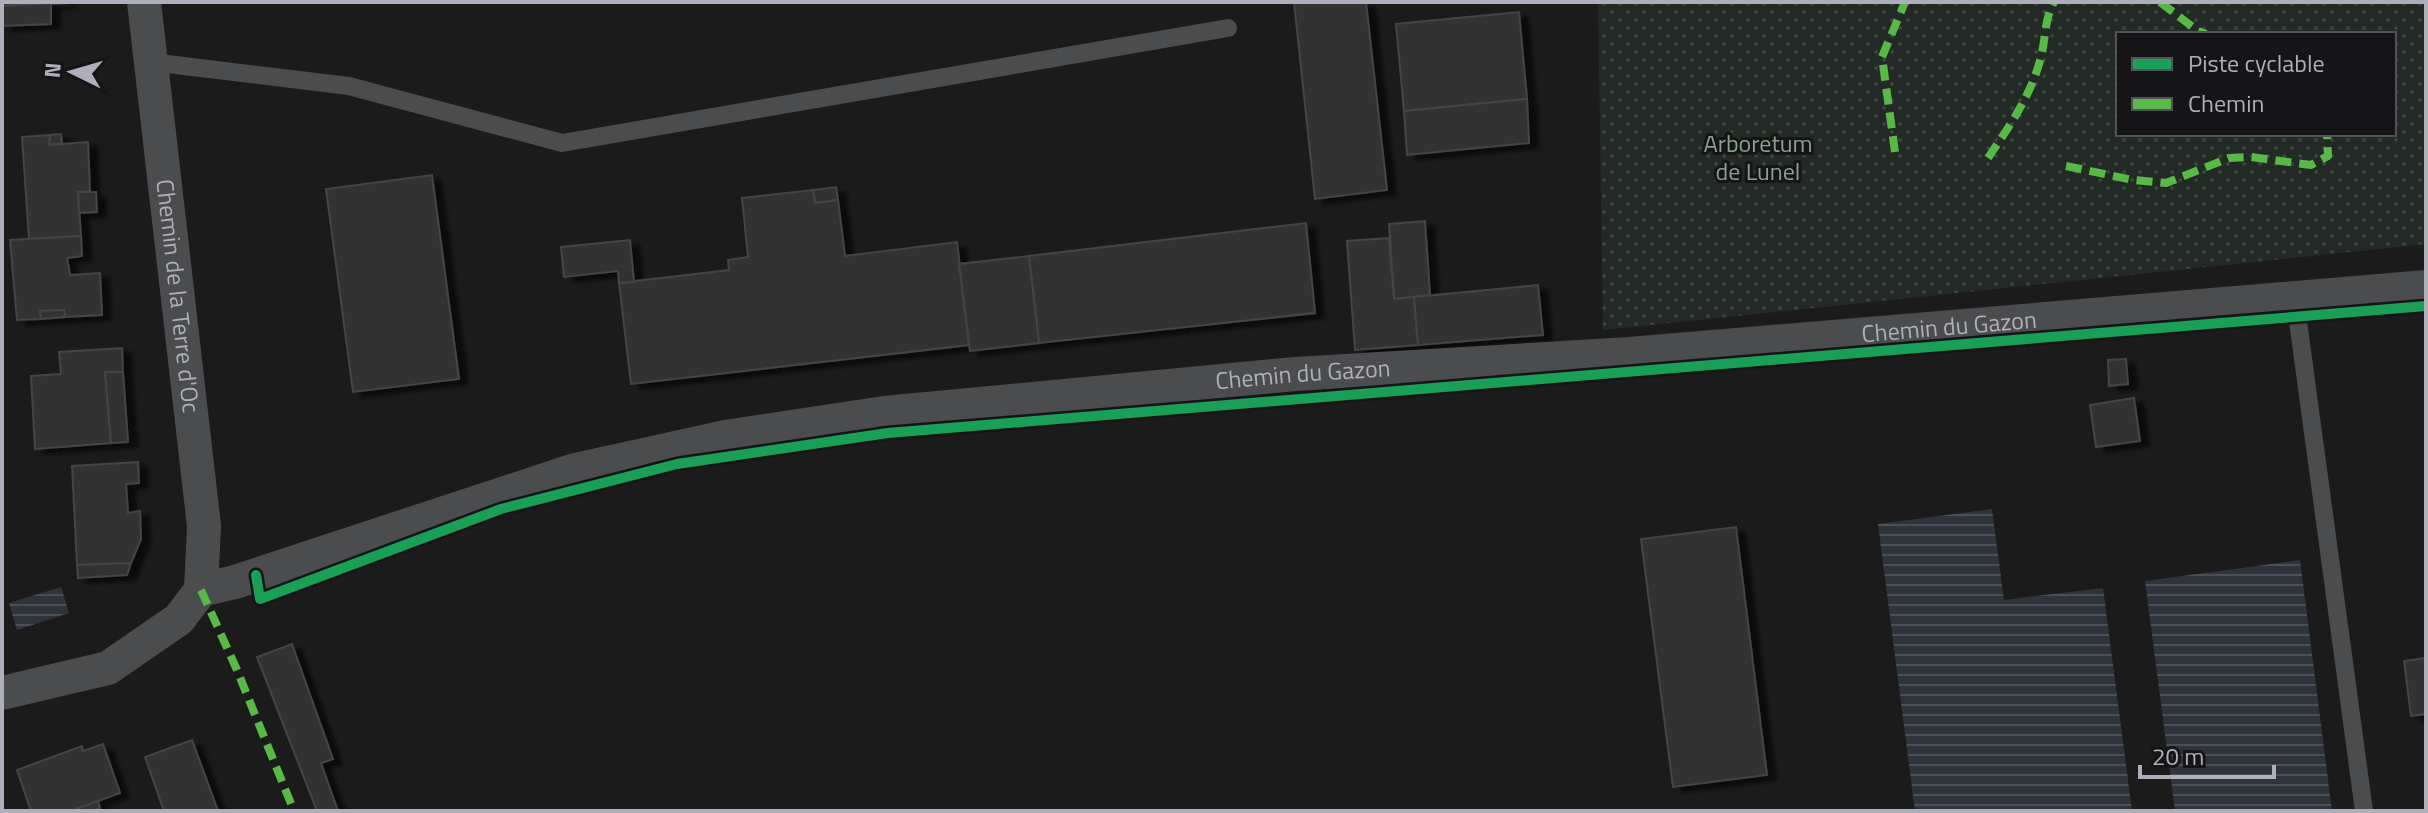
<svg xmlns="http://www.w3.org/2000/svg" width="2428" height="813" viewBox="0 0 2428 813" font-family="'Titillium Web',sans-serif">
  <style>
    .grass { fill: url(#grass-dots); fill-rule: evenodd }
    .water { fill: url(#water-rules) }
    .building { fill: #333; stroke: #444447; stroke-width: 2; filter: url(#shadow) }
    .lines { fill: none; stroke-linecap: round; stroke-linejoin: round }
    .lane { stroke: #4b4c4e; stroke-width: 18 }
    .street { stroke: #4b4c4e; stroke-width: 34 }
    .quiet { stroke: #58b947; stroke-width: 8; stroke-dasharray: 16 8; stroke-linecap: butt }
    .cycleway-casing { stroke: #151517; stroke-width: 15 }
    .cycleway { stroke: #1a9f57; stroke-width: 10 }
    .labels { text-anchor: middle; stroke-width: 6; stroke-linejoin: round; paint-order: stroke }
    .park-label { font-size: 24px; fill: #86a38d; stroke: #151517 }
    .street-label { font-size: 24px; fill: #aeafba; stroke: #151517 }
  </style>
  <defs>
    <pattern id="grass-dots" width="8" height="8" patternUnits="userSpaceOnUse" patternTransform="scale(2)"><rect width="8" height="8" fill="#232a25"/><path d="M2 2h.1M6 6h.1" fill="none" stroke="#404643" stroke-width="1.8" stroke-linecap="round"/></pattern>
    <pattern id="water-rules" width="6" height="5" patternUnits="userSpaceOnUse" patternTransform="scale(2)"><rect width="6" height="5" fill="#2f343c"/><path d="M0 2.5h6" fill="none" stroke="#4b4f56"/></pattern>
    <filter id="shadow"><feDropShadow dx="9" dy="5" stdDeviation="2" flood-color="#0009"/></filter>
  </defs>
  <rect width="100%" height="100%" fill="#1b1b1b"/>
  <path class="grass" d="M1598 2H2426V244L1603 330ZM2118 34H2394V134H2118Z"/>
  <g class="water">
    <polygon points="1992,509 2004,600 2103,588 2132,811 1915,811 1878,524"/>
    <polygon points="2300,560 2332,811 2175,811 2145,581"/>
    <polygon points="61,587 69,613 17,630 9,603"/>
  </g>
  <g class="building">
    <polygon points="2,2 69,2 69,3 2,6"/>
    <polygon points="1294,2 1366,2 1387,190 1315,199"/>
    <polygon points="51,3 51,24 2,26 2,6"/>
    <polygon points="1519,12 1527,99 1404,111 1396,24"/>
    <polygon points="1527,99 1529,143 1407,155 1404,111"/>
    <polygon points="61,134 62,143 49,145 50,135"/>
    <polygon points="50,135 49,145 88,142 90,191 78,192 81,236 29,239 22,137"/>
    <polygon points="432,175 459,379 353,392 326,189"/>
    <polygon points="836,187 838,200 815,203 813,190"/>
    <polygon points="813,190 815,203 838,200 845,256 957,242 969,345 631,384 619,283 729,270 728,260 748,257 742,198"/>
    <polygon points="78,192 96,192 97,212 79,213"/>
    <polygon points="1425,221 1430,295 1394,299 1389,224"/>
    <polygon points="1306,223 1315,313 1039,343 1029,256"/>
    <polygon points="81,236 82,256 67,258 70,275 100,273 102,315 65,317 64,310 40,311 41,319 17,320 10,240"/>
    <polygon points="1389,238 1394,299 1414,297 1418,345 1355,350 1347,241"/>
    <polygon points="630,240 634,282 619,283 618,271 564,277 561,247"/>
    <polygon points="1029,256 1039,343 970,351 959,264"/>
    <polygon points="1538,285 1543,335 1418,345 1414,297"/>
    <polygon points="64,310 65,317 41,319 40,311"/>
    <polygon points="122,348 123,372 105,372 111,443 35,449 31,376 61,374 59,352"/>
    <polygon points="2126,359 2128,384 2109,386 2108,360"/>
    <polygon points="105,372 123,372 128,442 111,443"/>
    <polygon points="2134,398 2140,441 2096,447 2090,405"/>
    <polygon points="138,462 139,483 126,484 128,513 140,511 141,539 131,563 77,565 72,466"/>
    <polygon points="1736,527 1767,775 1673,787 1641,539"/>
    <polygon points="131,563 127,575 78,578 77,565"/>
    <polygon points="292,644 333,759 321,763 338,811 317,811 257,657"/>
    <polygon points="2426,658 2426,714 2411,716 2404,661"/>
    <polygon points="192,740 218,811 164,811 145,757"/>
    <polygon points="103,744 120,793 71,811 31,811 17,770 82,746 83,751"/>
    <polygon points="98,801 100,808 93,811 71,811"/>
  </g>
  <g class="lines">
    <g class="lane">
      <polyline points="151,62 349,86 562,143 1228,28"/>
      <polyline points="2295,299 2364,811"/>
    </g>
    <g class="street">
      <path id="s1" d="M144 2 204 526 201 590"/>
      <path id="s2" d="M201 590 235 582 575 470 725 437 884 413 1295 374 1629 354 2426 287"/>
      <polyline points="2,693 108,668 179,619 201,590"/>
    </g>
    <g class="quiet">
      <polyline points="2160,2 2198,31 2206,34"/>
      <polyline points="1895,152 1882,57 1905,2"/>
      <path d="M1988 158C2010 125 2031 96 2041 57 2046 38 2044 20 2054 2"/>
      <polyline points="2066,166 2133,180 2166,183 2229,158 2251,157 2311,165 2328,156 2327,134"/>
      <polyline points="201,590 237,670 294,811"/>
    </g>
    <g class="cycleway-casing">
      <polyline id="cycleway" points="256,575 260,599 501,509 677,464 888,433 2426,306"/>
    </g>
    <use href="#cycleway" class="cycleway"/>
  </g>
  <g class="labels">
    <g class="park-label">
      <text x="1758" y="152">Arboretum<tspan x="1758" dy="28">de Lunel</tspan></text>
    </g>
    <g class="street-label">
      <text dy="8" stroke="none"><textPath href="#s1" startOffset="296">Chemin de la Terre d'Oc</textPath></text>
      <text dy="8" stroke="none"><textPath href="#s2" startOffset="1776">Chemin du Gazon</textPath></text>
      <text dy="8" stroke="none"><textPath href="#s2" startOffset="1128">Chemin du Gazon</textPath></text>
    </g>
  </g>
  <rect width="2428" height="813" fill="none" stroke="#aeafba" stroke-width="8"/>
  <rect x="2116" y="32" width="280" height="104" fill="#151517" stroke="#525358" stroke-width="2"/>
  <rect x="2132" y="58" width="40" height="12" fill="#1a9f57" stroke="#525358" stroke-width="2"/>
  <text x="2188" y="72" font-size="24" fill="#aeafba">Piste cyclable</text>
  <rect x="2132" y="98" width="40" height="12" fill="#58b947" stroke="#525358" stroke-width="2"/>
  <text x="2188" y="112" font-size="24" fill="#aeafba">Chemin</text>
  <g transform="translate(72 72) rotate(275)" stroke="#151517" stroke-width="6" paint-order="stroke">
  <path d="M0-6L14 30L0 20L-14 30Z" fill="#aeafba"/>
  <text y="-12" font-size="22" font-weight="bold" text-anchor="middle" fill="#aeafba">N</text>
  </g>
  <path d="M2140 765v12h134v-12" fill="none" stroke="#aeafba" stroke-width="4"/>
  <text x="2152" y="765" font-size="24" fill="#aeafba" stroke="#151517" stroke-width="6" paint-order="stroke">20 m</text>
</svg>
